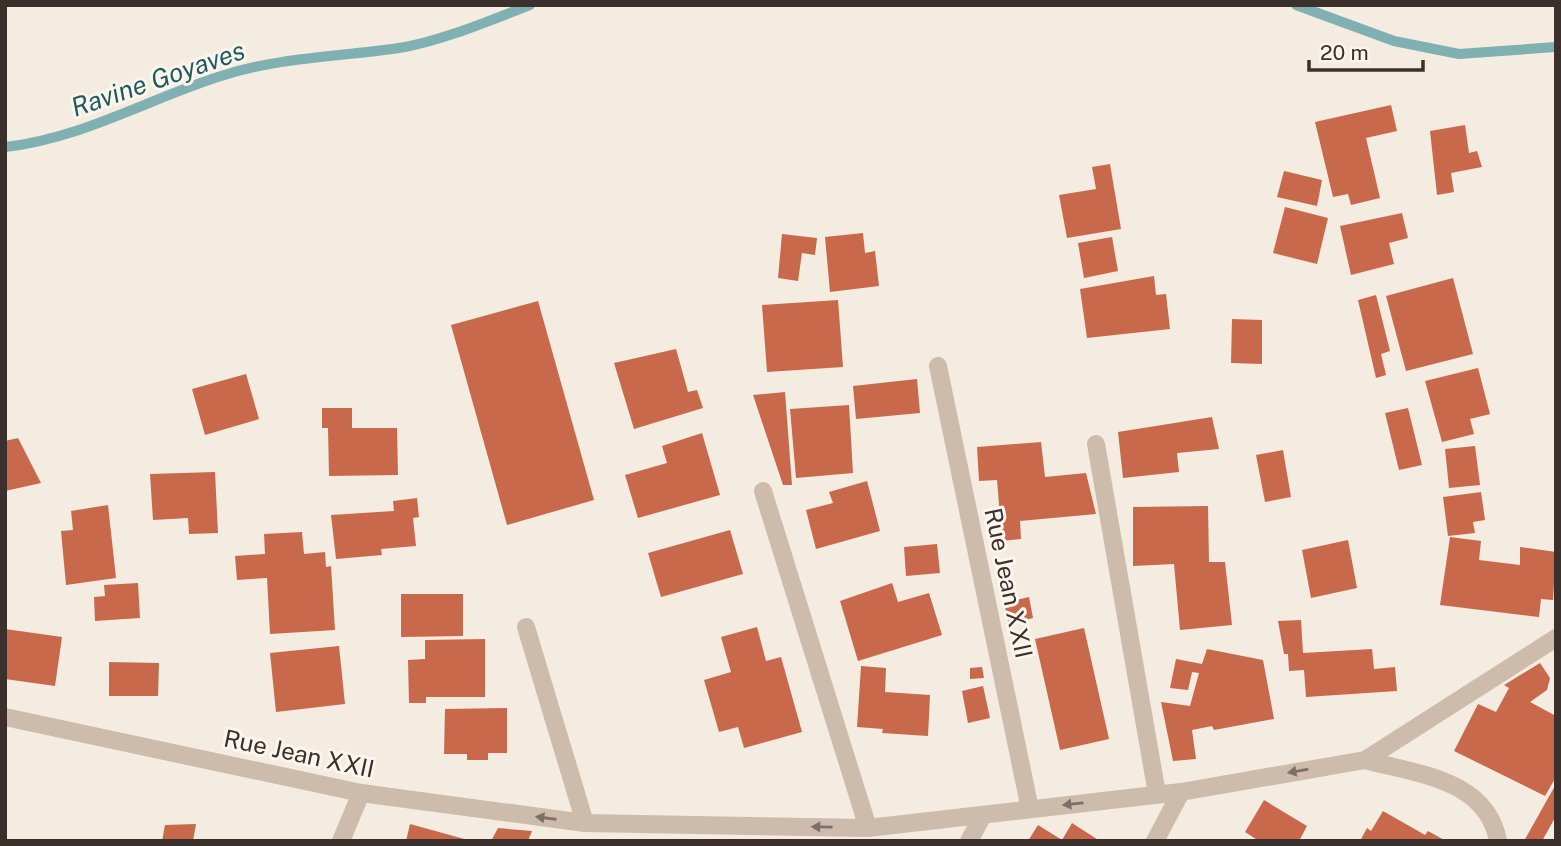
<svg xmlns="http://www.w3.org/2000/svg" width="1561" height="846" viewBox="0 0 1561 846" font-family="'Public Sans',sans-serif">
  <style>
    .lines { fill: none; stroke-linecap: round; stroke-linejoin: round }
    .stream { stroke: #7fb0b2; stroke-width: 10 }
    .building { fill: #c8694b }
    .street { stroke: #cdbbac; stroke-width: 18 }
    .oneway { fill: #7d6f65 }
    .labels { text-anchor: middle; stroke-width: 6; stroke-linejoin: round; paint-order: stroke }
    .street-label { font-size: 24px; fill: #3b302b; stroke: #fbf5ee }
    .water-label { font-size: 26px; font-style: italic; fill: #1f5a5e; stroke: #fbf5ee }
  </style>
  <rect width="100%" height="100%" fill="#f4ebe1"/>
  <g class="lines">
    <g class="stream">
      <polyline points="1296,5 1394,41 1459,54 1556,47"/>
      <path d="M5 147C83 138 148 99 221 76 279 57 339 57 399 48 439 42 491 20 530 5"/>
    </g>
  </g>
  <g class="building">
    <polygon points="1391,105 1397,131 1366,138 1380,198 1351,205 1348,194 1333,197 1315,122"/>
    <polygon points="1465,125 1469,153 1477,151 1482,167 1451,173 1454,192 1437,195 1430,131"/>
    <polygon points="1110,164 1121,229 1067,238 1059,195 1096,189 1092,167"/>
    <polygon points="1284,171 1322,180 1317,206 1277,197"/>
    <polygon points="1285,207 1328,218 1317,264 1273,253"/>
    <polygon points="1402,213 1408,238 1389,243 1394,264 1351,275 1340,226"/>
    <polygon points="863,233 865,253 875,251 879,286 830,292 825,237"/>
    <polygon points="782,234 817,238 815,255 802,253 798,281 778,278"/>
    <polygon points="1112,237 1118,271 1084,278 1078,243"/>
    <polygon points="1154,276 1156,295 1166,294 1170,329 1087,338 1080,289"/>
    <polygon points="1453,278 1473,354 1406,371 1386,296"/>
    <polygon points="1376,295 1390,351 1381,354 1386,375 1376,378 1358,300"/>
    <polygon points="838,300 843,367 767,372 762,305"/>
    <polygon points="538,301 594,500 507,525 451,325"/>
    <polygon points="1232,319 1262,320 1262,364 1231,363"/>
    <polygon points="676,349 688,392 697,390 703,408 634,429 614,363"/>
    <polygon points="1478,368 1490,414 1470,419 1474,434 1442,442 1425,381"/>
    <polygon points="246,374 259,419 205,435 192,389"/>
    <polygon points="917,379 920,413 856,419 853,386"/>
    <polygon points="785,392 792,485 783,485 753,395"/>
    <polygon points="849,405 853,473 796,478 790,409"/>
    <polygon points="322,408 352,408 352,428 397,428 398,475 329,476 328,428 322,428"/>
    <polygon points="1408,408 1422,465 1399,470 1385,413"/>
    <polygon points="1212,417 1219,449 1177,453 1179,472 1123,478 1118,432"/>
    <polygon points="702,433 720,495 638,518 625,475 667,463 662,446"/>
    <polygon points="18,438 41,483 5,491 5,441"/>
    <polygon points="1041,442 1045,477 1086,473 1096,514 1020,521 1021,539 1002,541 997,480 979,481 977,447"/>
    <polygon points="1475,446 1480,485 1449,488 1445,449"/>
    <polygon points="1283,450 1291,497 1265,502 1256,455"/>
    <polygon points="215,472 218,533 189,534 188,518 153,520 150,474"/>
    <polygon points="867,481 880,531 816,549 806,510 833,503 829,492"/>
    <polygon points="1481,492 1485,520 1473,522 1475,533 1448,536 1443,497"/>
    <polygon points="417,498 419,517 413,518 416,546 381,549 382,555 336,559 331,515 394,511 393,501"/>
    <polygon points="108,505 116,578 66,585 61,531 73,530 71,511"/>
    <polygon points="1208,506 1209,562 1225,562 1232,625 1180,630 1174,564 1133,566 1133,507"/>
    <polygon points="730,530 743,574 661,597 648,553"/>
    <polygon points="302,532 304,554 325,552 326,567 331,566 335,630 270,634 267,578 237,580 235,556 265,554 264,534"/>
    <polygon points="1450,537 1481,541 1479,560 1520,565 1520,547 1556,552 1553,600 1541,599 1539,617 1440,605"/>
    <polygon points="1348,540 1357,588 1311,598 1302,550"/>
    <polygon points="937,544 940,573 906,576 904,547"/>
    <polygon points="138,583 140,618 95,621 94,597 105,596 104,585"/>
    <polygon points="892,583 898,602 929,593 942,635 858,661 840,601"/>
    <polygon points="401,594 463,594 463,636 401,637"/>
    <polygon points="1029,597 1033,618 1009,624 1004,603"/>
    <polygon points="1301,620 1303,653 1372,649 1374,669 1395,667 1397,691 1306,697 1304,670 1289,671 1288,654 1284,654 1278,621"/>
    <polygon points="757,627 766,661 781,657 802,732 744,748 738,727 719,732 704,680 731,672 721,637"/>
    <polygon points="1084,628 1109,739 1060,750 1035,639"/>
    <polygon points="5,629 62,637 55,686 5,679"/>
    <polygon points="485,639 485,697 426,697 426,703 409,703 408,660 425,659 425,640"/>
    <polygon points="339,646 345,704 276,712 270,653"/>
    <polygon points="1207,649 1263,660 1274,719 1214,730 1212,726 1192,730 1196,759 1173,761 1161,702 1190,706 1199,673 1192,672 1188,690 1170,688 1176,659 1202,664"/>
    <polygon points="109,662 159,663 158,696 109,696"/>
    <polygon points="1540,663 1550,678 1547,690 1530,702 1556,716 1556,777 1545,796 1454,751 1478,704 1496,712 1509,688 1504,685"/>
    <polygon points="861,666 886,668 885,692 930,695 928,736 882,733 883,729 857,727"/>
    <polygon points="982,667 984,678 970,679 970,668"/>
    <polygon points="983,686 990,718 968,723 962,691"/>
    <polygon points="507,708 507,753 488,753 488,760 467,760 467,754 444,754 445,709"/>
    <polygon points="1556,784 1556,816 1542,841 1524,841"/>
    <polygon points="1264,800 1307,826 1299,841 1259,841 1245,832"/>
    <polygon points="1383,811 1425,835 1428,831 1446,841 1360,841 1367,828 1371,831"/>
    <polygon points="1072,823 1100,841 1028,841 1038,825 1062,840"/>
    <polygon points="196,824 193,841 162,841 165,825"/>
    <polygon points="410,824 468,840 468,841 406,841"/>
    <polygon points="498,828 532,831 528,841 491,841"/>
  </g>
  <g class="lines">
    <g class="street">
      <polyline points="938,366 1030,809"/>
      <polyline points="1096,444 1157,794"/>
      <polyline points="763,491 868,828"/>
      <polyline points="526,627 585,823"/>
      <polyline points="5,717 361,793 585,823 868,828 1181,792 1365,760 1556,638"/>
      <path d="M1365 760C1416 774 1487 779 1498 841"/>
      <polyline points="341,841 361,793"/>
      <polyline points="969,841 983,815"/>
      <polyline points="1155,841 1181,792"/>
    </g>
  </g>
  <defs><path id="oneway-solid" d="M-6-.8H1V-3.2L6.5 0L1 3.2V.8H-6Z" transform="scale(1.75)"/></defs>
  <g class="oneway">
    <use href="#oneway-solid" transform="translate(1298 771) rotate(170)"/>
    <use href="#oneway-solid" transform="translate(1073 804) rotate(174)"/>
    <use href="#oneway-solid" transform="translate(546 818) rotate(-172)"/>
    <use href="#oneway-solid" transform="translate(822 827) rotate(-179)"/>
  </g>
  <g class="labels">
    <g class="street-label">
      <text transform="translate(1008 583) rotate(78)" y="8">Rue Jean XXII</text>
      <text transform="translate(299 754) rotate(12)" y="8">Rue Jean XXII</text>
    </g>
    <g class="water-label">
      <text transform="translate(158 79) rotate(-19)" y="9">Ravine Goyaves</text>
    </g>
  </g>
  <rect width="1561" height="846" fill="none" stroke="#3b302b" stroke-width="14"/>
  <path d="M1309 60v10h114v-10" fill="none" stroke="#3b302b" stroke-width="3.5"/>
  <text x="1320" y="60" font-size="21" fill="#3b302b" stroke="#fbf5ee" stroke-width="5" paint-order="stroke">20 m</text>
</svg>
